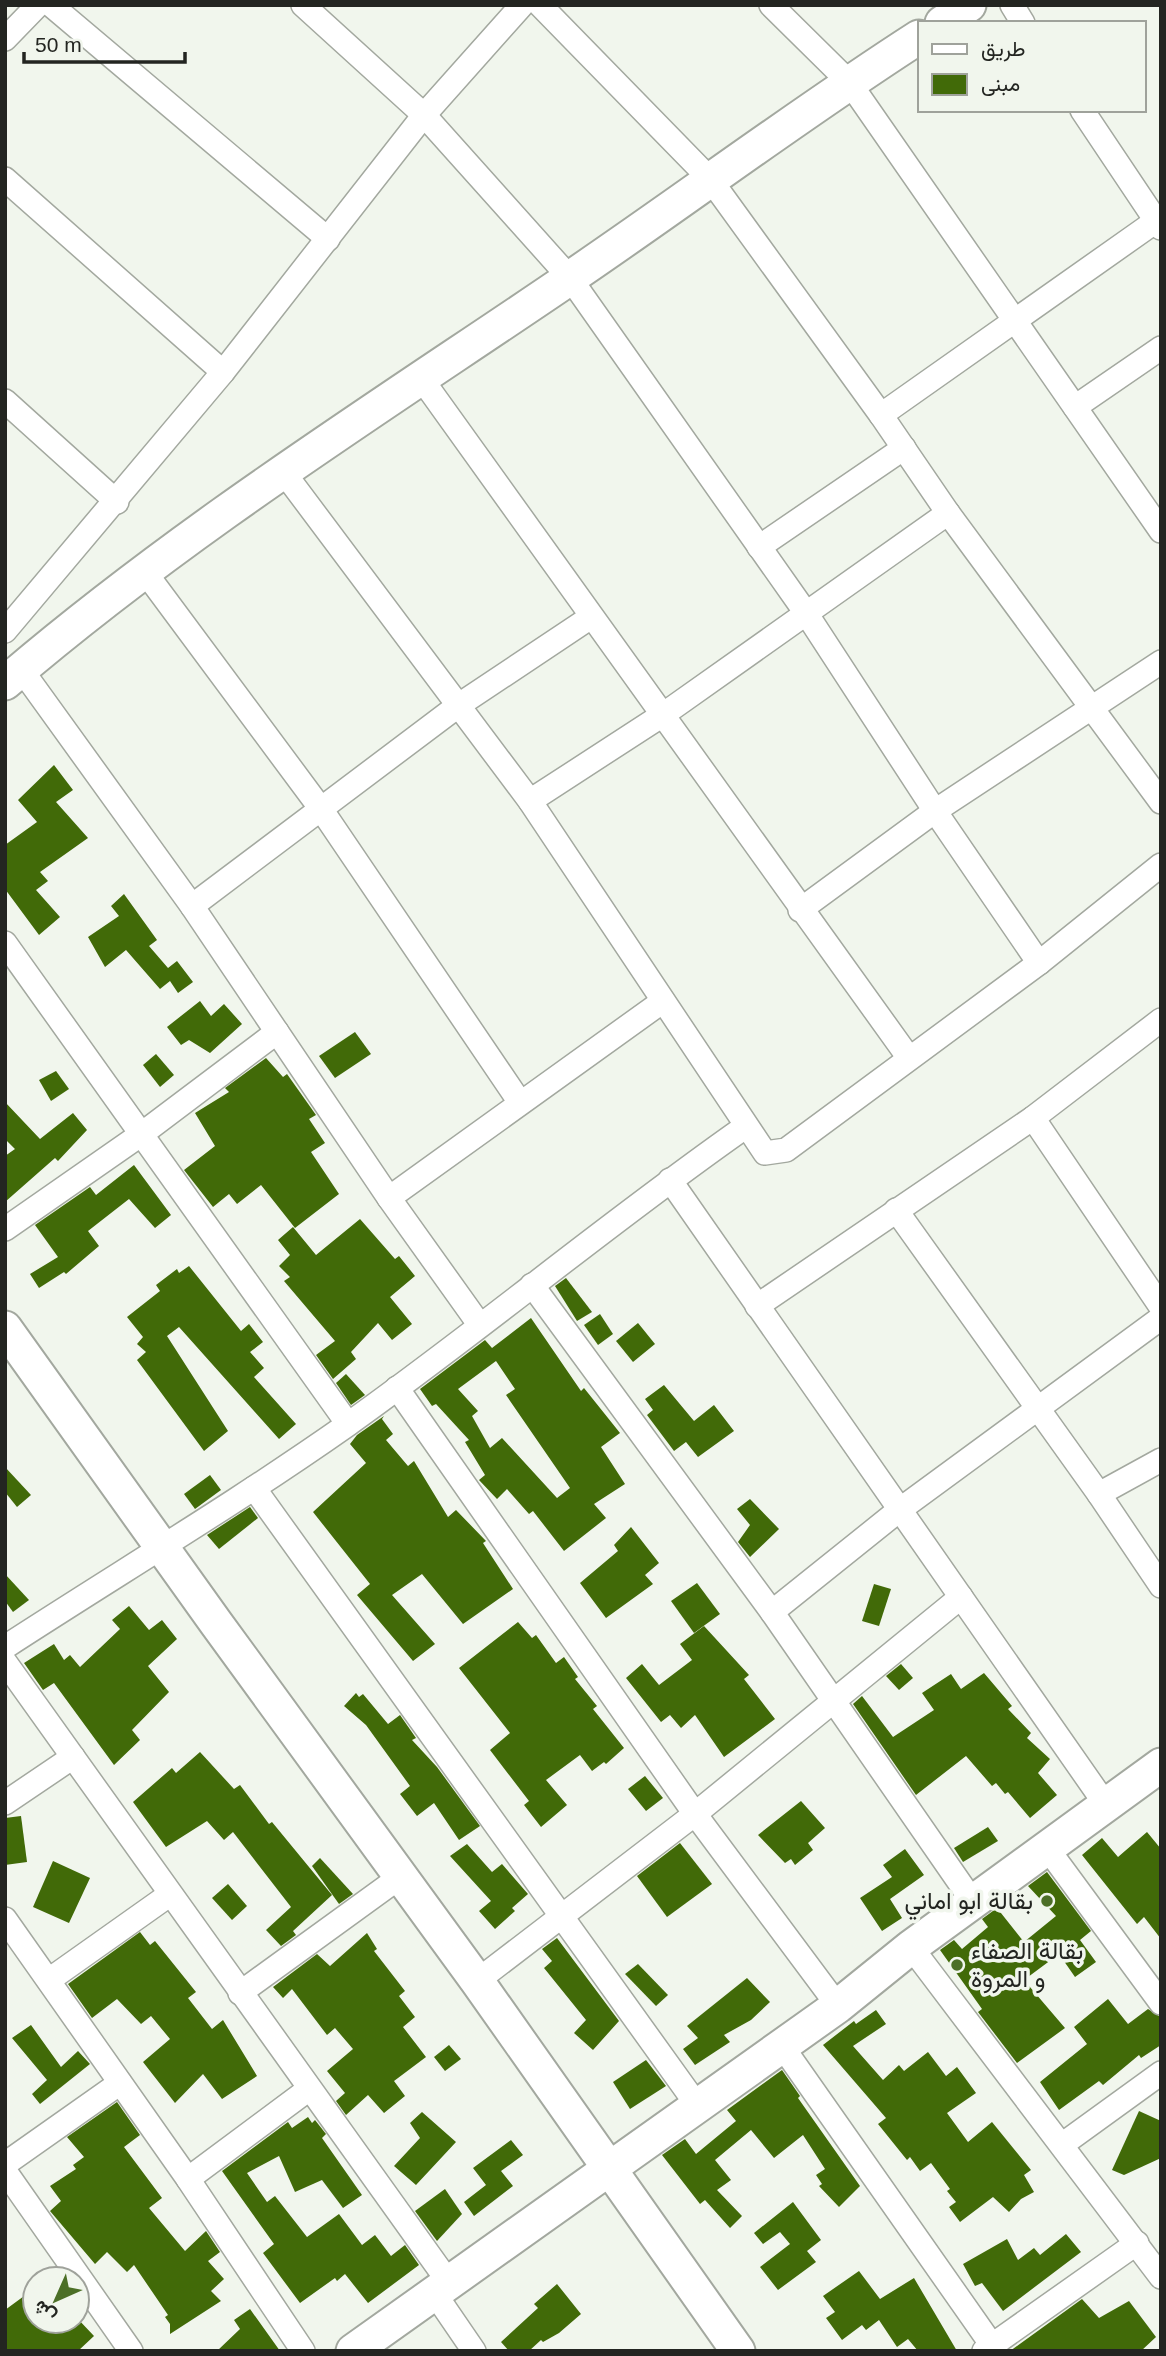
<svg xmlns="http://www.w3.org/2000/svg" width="1166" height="2356" viewBox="0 0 1166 2356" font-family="Arial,Vazirmatn,sans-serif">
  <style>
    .building { fill: #416a08; fill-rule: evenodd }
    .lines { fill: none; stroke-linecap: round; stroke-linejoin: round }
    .street-casing { stroke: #a3a89f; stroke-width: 26 }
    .secondary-casing { stroke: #a3a89f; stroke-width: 37 }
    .street { stroke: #fff; stroke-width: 23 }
    .secondary { stroke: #fff; stroke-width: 33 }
    .poi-dot { fill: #4c6f27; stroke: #f1f6ed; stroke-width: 2.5 }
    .labels { text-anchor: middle; stroke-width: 7; stroke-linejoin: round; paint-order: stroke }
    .poi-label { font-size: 24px; fill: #232521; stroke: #f1f6ed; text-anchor: end }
  </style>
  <rect width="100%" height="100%" fill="#f1f6ed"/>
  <g class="building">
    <polygon points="54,765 73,790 56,802 88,838 40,872 48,881 36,890 60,917 39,935 5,889 5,845 37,822 18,800"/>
    <polygon points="124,894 157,940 149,946 168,968 177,961 193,982 178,993 170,981 160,989 126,950 105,967 88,937 119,916 111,906"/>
    <polygon points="200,1001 211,1016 224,1004 242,1024 210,1053 189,1040 181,1045 167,1027"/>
    <polygon points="355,1032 371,1054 335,1078 319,1056"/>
    <polygon points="156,1054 174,1075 160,1087 143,1065"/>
    <polygon points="266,1058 283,1077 287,1074 316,1115 309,1119 325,1143 311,1152 339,1194 295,1228 261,1185 237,1204 229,1194 213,1207 184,1170 215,1146 195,1113 229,1092 225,1088"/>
    <polygon points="56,1071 69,1089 51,1101 39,1080"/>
    <polygon points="5,1102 40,1139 73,1113 87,1130 58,1161 55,1158 5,1202 5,1156 15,1149 5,1139"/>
    <polygon points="134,1165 171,1215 155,1228 129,1199 88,1231 99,1246 66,1274 64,1272 39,1288 30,1274 58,1257 35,1225 90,1187 96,1195"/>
    <polygon points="360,1219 395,1259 399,1256 415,1276 390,1297 412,1324 392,1340 378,1323 351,1352 356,1359 333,1379 316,1355 335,1341 284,1281 290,1277 279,1266 290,1255 278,1240 293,1227 316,1255"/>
    <polygon points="189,1266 241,1331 249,1324 263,1342 250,1352 264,1368 254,1377 296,1424 279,1439 179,1327 167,1336 228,1431 204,1451 137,1360 146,1352 137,1344 143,1337 127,1317 160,1291 156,1285 177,1269 179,1273"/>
    <polygon points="566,1278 592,1312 577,1321 555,1286"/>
    <polygon points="600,1314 613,1334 598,1345 584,1325"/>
    <path d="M531 1318 581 1391 584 1388 620 1433 601 1447 625 1484 594 1504 606 1518 564 1551 533 1511 529 1514 507 1489 497 1499 479 1480 485 1475 465 1442 469 1440 436 1404 432 1406 420 1389 485 1340 492 1348ZM496 1361 515 1389 506 1395 570 1488 557 1498 502 1438 490 1448 472 1416 478 1411 458 1389Z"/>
    <polygon points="638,1323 655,1344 633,1362 616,1341"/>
    <polygon points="346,1374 365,1395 351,1405 336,1383"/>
    <polygon points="664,1385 694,1421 714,1405 734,1431 698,1457 686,1442 674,1451 647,1415 653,1410 645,1399"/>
    <polygon points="384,1416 382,1419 393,1434 386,1440 408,1466 414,1461 448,1517 456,1510 486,1541 483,1543 513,1589 463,1624 422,1574 392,1595 435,1644 413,1661 357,1595 370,1584 313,1512 366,1463 350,1444 357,1435"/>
    <polygon points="5,1467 31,1495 17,1507 5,1492"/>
    <polygon points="210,1475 221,1490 195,1509 184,1494"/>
    <polygon points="750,1499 779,1529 750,1557 738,1542 750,1525 737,1509"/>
    <polygon points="250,1507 258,1518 219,1549 207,1535"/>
    <polygon points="631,1527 659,1563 645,1575 653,1584 606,1618 580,1583 618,1551 614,1545"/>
    <polygon points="5,1574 29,1600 13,1612 5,1601"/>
    <polygon points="697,1583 720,1614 694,1633 671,1601"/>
    <polygon points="874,1584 891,1589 879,1626 862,1621"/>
    <polygon points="129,1606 149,1630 162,1620 177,1639 148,1666 169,1692 132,1730 140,1740 114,1765 54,1683 43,1690 24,1663 54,1644 64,1660 70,1655 80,1667 120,1629 112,1620"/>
    <polygon points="518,1622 532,1638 536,1635 556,1663 564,1657 578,1677 575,1679 597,1706 593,1709 624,1748 606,1764 604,1762 592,1771 580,1755 546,1780 567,1805 541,1827 524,1805 529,1801 490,1750 510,1733 459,1668"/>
    <polygon points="704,1626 749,1675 744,1679 775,1719 724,1757 695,1715 681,1728 670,1715 661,1722 626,1678 642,1664 659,1685 692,1660 680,1644"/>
    <polygon points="901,1664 913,1678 899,1690 886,1676"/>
    <polygon points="984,1673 1012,1706 1008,1709 1031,1733 1027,1738 1050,1759 1038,1773 1057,1795 1030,1818 1008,1792 1005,1794 996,1783 992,1786 966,1756 916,1795 853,1704 862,1696 893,1737 934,1710 922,1693 951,1674 961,1689"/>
    <polygon points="356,1693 359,1697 363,1694 388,1724 400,1715 416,1738 412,1740 437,1767 480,1826 459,1840 434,1803 417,1816 400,1794 410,1786 366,1725 344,1706"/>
    <polygon points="200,1752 234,1789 240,1785 269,1824 272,1822 332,1895 293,1931 296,1935 281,1946 266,1930 291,1907 233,1832 224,1840 207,1821 166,1847 133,1802 172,1768 176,1773"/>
    <polygon points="645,1776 663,1798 646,1811 628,1789"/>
    <polygon points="801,1801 825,1828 808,1843 813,1850 795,1865 791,1859 785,1863 758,1835"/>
    <polygon points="21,1816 27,1862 5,1865 5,1818"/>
    <polygon points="988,1827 998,1841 963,1862 954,1848"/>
    <polygon points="1147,1832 1161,1849 1161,1939 1144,1917 1137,1924 1082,1855 1102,1838 1118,1857"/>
    <polygon points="680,1843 712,1884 667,1917 637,1876"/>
    <polygon points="467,1844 492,1872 502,1864 528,1894 512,1908 515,1911 495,1929 479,1911 491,1901 450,1856"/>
    <polygon points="905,1849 924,1875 890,1899 902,1918 882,1931 860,1898 892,1877 883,1865"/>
    <polygon points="320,1858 353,1894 339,1904 312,1866"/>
    <polygon points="53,1861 90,1878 69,1923 33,1907"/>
    <polygon points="1047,1872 1091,1931 1080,1940 1096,1962 1075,1977 1059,1954 1024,1980 1065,2028 1017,2063 978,2012 982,2009 940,1950 954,1940 962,1949 988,1927 982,1919 997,1908 1024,1942 1056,1916 1028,1886"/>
    <polygon points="228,1884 247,1906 232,1920 212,1898"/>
    <polygon points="140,1932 150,1945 155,1941 196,1992 188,1998 212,2029 223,2020 257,2076 222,2099 203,2074 175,2103 143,2062 170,2039 151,2016 141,2024 117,1999 92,2018 68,1984"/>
    <polygon points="367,1933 377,1949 374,1951 405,1991 399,1996 415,2017 403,2027 426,2057 394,2081 405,2096 384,2113 368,2095 346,2115 336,2101 345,2093 327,2071 353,2049 335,2028 327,2035 292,1989 283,1998 273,1987 317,1954 330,1966"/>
    <polygon points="557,1938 619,2021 593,2050 574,2033 586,2020 544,1968 552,1961 542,1949"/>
    <polygon points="638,1964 668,1995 656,2006 625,1974"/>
    <polygon points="747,1978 770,2002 751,2020 724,2035 730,2042 695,2065 683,2049 698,2038 687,2026"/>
    <polygon points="1108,1999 1128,2024 1148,2009 1159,2016 1161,2045 1141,2058 1139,2055 1103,2085 1099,2081 1059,2110 1040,2082 1087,2044 1074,2027"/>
    <polygon points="876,2010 886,2024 853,2046 883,2080 899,2065 904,2071 928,2052 946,2076 957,2067 976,2093 947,2113 968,2142 992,2122 1031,2170 1024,2175 1034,2192 1021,2199 1009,2212 993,2197 960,2222 949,2207 956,2202 947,2191 950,2189 931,2163 920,2171 910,2157 907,2160 878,2124 886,2118 823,2045 854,2021 856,2024"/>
    <polygon points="31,2025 61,2067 78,2051 90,2064 40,2104 32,2094 47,2080 12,2038"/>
    <polygon points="449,2045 461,2059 445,2071 434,2057"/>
    <polygon points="646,2060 666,2086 630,2109 613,2082"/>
    <polygon points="782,2070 800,2096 798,2098 860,2186 839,2207 819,2186 822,2184 816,2175 825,2169 803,2135 774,2158 751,2130 715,2160 731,2180 717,2190 742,2216 730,2228 705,2200 700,2204 662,2155 685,2139 696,2154 736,2121 727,2110"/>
    <polygon points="117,2102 140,2135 124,2147 162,2198 149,2208 185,2251 206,2231 220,2252 208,2261 224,2279 211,2291 221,2301 170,2334 170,2324 165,2317 168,2315 134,2265 127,2272 107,2252 95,2264 50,2211 61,2201 50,2186 76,2169 73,2165 84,2157 67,2137"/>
    <polygon points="1139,2111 1161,2121 1161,2158 1124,2175 1112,2170"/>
    <polygon points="422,2112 456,2142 416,2185 394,2166 420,2138 410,2123"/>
    <polygon points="308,2117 312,2123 315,2120 326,2134 322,2138 362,2195 343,2208 322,2180 295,2192 279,2156 247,2173 267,2202 275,2196 307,2237 339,2214 362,2245 375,2235 391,2256 405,2245 419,2265 368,2303 345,2274 337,2281 335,2278 300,2303 263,2253 274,2244 222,2171 288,2122 292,2128"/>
    <polygon points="511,2140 523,2155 501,2171 513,2186 474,2216 464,2202 486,2185 473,2168"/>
    <polygon points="445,2189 462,2214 437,2241 415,2211"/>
    <polygon points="793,2202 821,2240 807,2251 816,2262 778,2290 760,2267 790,2244 780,2232 763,2244 754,2233"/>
    <polygon points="1066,2234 1081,2252 1003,2311 982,2283 975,2286 963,2264 1007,2239 1018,2260 1034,2248 1040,2255"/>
    <polygon points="859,2271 880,2299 914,2278 957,2351 918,2351 908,2339 897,2347 879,2320 866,2330 862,2325 842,2340 826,2318 835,2312 823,2296"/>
    <polygon points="557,2284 581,2314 559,2333 543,2342 541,2340 529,2351 509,2351 501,2342 538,2308 534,2304"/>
    <polygon points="35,2288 35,2321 77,2321 77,2318 94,2336 78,2351 5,2351 5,2310"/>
    <polygon points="1082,2299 1099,2318 1129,2301 1156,2337 1141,2351 1010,2351"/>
    <polygon points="250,2309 280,2351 217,2351 240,2329 234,2320"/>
  </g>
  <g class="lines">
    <g class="street-casing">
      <g id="street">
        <polyline points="51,5 328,239"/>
        <polyline points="303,5 424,115 570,278 806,613 935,811 1039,963"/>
        <polyline points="540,5 710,179 881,415 948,513 1161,802"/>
        <polyline points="771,5 849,82 1161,531"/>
        <polyline points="1012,5 1023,23"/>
        <polyline points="5,39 38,5"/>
        <polyline points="1082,110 1161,228"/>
        <polyline points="5,179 223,372"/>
        <polyline points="421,378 909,1058"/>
        <polyline points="5,401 117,502"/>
        <polyline points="1075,407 1161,348"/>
        <polyline points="881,415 1156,221"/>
        <polyline points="282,470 530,801 765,1153 786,1150 1039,963 1161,865"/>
        <polyline points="759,547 904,448"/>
        <polyline points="145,572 321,809 519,1101"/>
        <polyline points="5,631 223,372 424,115 522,5"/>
        <polyline points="21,669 192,906 389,1198 479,1324"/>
        <polyline points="530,801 664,714 948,513"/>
        <polyline points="192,906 459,705 591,617"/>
        <polyline points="800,910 935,811 1161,662"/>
        <polyline points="5,943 348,1424"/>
        <polyline points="1033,1118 1161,1307"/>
        <polyline points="670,1180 1106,1805"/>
        <polyline points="389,1198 663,1001"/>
        <polyline points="896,1210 1099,1494 1161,1586"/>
        <polyline points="5,1229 143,1133 277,1032"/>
        <polyline points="532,1285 772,1612 973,1902"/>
        <polyline points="757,1306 1033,1118 1161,1020"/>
        <polyline points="397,1388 695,1814 838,2006"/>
        <polyline points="254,1488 697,2105"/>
        <polyline points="1099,1494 1161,1460"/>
        <polyline points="772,1612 898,1511 1161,1318"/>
        <path d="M5 1647C119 1573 236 1503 347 1425 482 1329 609 1222 745 1127"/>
        <polyline points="5,1662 450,2284"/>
        <polyline points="5,1803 73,1757"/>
        <polyline points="1047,1848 1161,2003"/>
        <polyline points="5,1919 188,2179 303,2351"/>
        <polyline points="911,1947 1161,2277"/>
        <polyline points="49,1980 169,1895"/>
        <polyline points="477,1981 695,1814 961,1597"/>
        <polyline points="240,1993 400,1877"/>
        <polyline points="782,2046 996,2351"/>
        <polyline points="1063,2144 1161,2073"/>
        <polyline points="5,2164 120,2083"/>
        <polyline points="5,2171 131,2351"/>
        <polyline points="188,2179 309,2089"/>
        <polyline points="435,2294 474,2351"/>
        <polyline points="984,2351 1137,2243"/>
      </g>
    </g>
    <g class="secondary-casing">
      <g id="secondary">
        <polyline points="942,23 969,5"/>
        <path d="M5 683C181 532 377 409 567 280 685 200 799 114 919 37"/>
        <polyline points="5,1328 216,1623 477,1981 738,2351"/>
        <polyline points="353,2351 838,2006 911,1947 1161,1765"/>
      </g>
    </g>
    <use href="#street" class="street"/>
    <use href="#secondary" class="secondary"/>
  </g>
  <g class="poi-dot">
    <circle cx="1047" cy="1901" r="7"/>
    <circle cx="957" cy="1965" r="7"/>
  </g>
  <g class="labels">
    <g class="poi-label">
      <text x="1033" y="1909">بقالة ابو اماني</text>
      <text x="971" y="1959" text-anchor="start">بقالة الصفاء<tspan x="971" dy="28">و المروة</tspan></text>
    </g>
  </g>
  <rect width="1166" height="2356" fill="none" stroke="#232521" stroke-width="14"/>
  <rect x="918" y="21" width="228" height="91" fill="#f1f6ed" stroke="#9fa29b" stroke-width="2"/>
  <rect x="932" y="44" width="35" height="10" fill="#ffffff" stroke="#9fa29b" stroke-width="2"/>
  <text x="981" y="56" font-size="21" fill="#232521">طريق</text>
  <rect x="932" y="74" width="35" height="21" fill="#416a08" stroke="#9fa29b" stroke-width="2"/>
  <text x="981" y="91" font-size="21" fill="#232521">مبنى</text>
  <g transform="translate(56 2300) rotate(225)"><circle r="33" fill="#f1f6ed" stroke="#9fa29b" stroke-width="2"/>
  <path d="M0-5L12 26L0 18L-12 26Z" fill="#4c6f27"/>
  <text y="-10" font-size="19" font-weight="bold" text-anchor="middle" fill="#232521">ش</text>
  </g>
  <path d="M24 52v10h161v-10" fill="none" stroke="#232521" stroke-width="3.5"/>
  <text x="35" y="52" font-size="21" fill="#232521" stroke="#f1f6ed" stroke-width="5" paint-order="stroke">50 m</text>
</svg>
